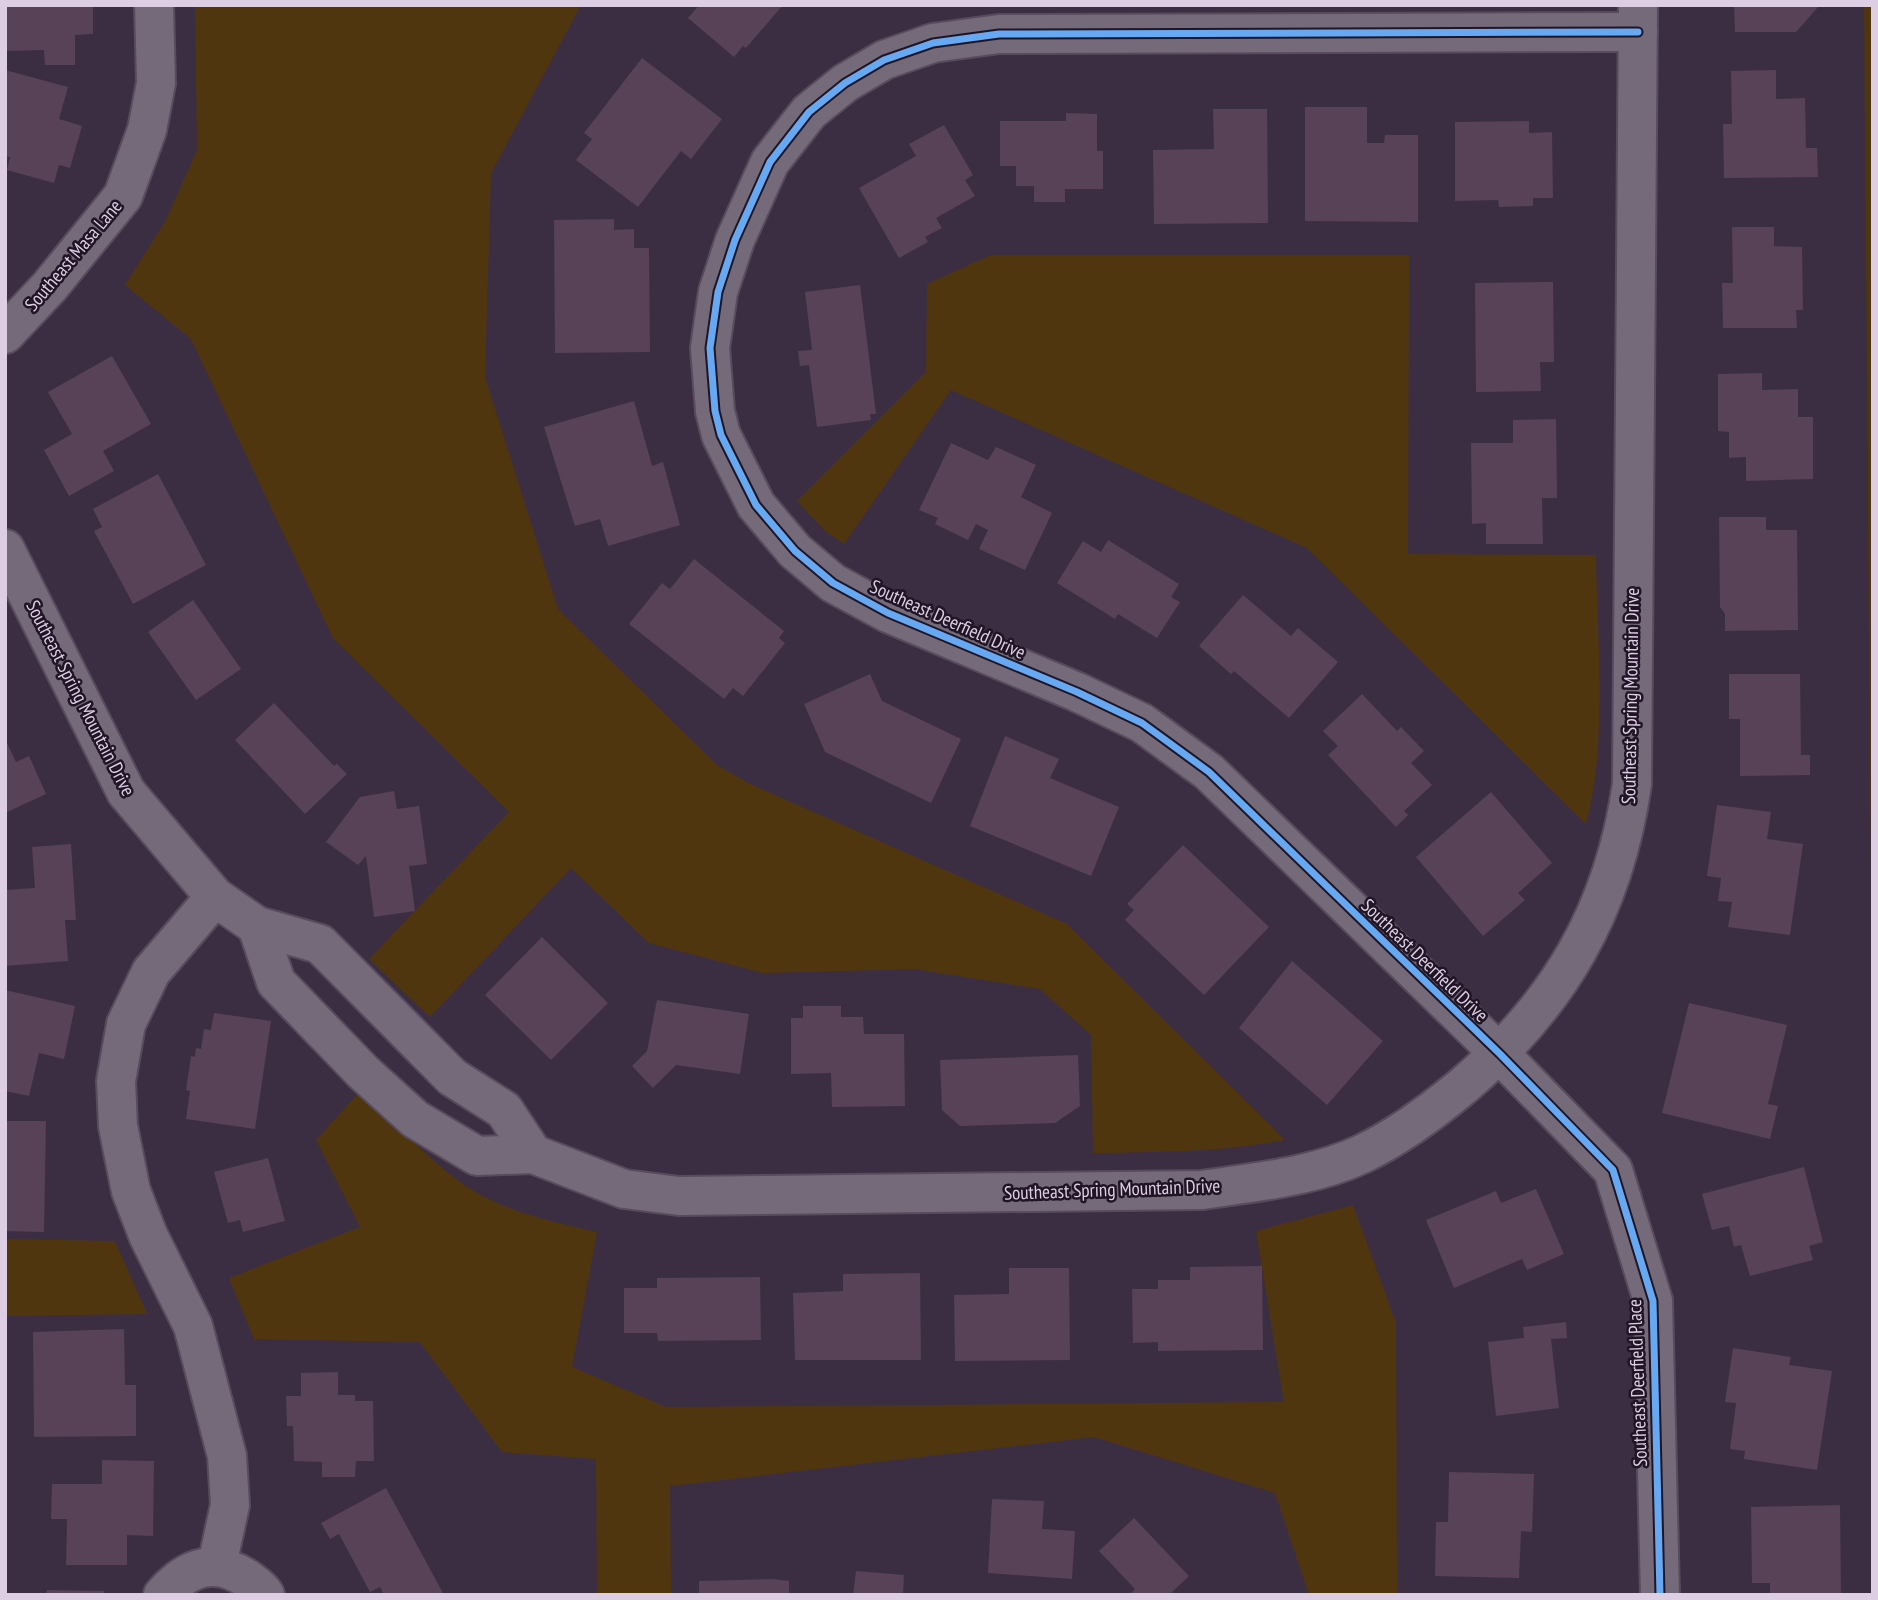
<svg xmlns="http://www.w3.org/2000/svg" width="1878" height="1600" viewBox="0 0 1878 1600" font-family="'PT Sans Narrow',sans-serif">
  <style>
    .green { fill: #50360f }
    .building { fill: #574258 }
    .lines { fill: none; stroke-linecap: round; stroke-linejoin: round }
    .street-casing { stroke: #574b5d; stroke-width: 42 }
    .street { stroke: #756a79; stroke-width: 38 }
    .cycleway-casing { stroke: #201525; stroke-width: 11 }
    .cycleway { stroke: #66a8f1; stroke-width: 7 }
    .labels { text-anchor: middle; stroke-width: 5; stroke-linejoin: round; paint-order: stroke }
    .street-label { font-size: 19px; fill: #ddcee4; stroke: #201525 }
  </style>
  <rect width="100%" height="100%" fill="#3c2e42"/>
  <g class="green">
    <path d="M195 5H581L491 173 485 377 558 609 717 765 748 783 1067 924 1285 1140C1221 1152 1158 1152 1093 1153L1091 1035 1040 989 915 969 763 973 649 943 571 868 430 1017 369 959 509 812 333 638 191 339 125 285 166 220 197 150Z"/>
    <polygon points="1864,5 1873,5 1873,995 1872,995"/>
    <path d="M991 255H1409L1408 554 1596 555C1597 639 1608 743 1586 824L1307 548 951 390 844 544 825 531 797 501 926 372 927 284Z"/>
    <path d="M361 1090C392 1120 422 1153 456 1179 496 1210 549 1221 597 1232L572 1367 666 1407 1284 1402 1256 1231 1353 1205 1396 1323 1397 1595H1309L1275 1493 1094 1437 670 1486 671 1595H597L596 1459 502 1452 420 1342 254 1339 229 1278 360 1227 316 1140Z"/>
    <polygon points="5,1239 115,1241 147,1314 5,1316"/>
  </g>
  <g class="building">
    <polygon points="5,5 93,5 93,34 75,35 75,65 45,65 44,50 5,51"/>
    <polygon points="699,5 783,5 746,48 743,46 734,57 688,18"/>
    <polygon points="1734,5 1818,5 1818,7 1796,32 1735,32"/>
    <polygon points="642,58 722,119 691,159 681,151 638,207 576,160 592,139 584,133"/>
    <polygon points="5,70 68,87 59,119 82,126 70,168 59,165 54,183 7,170 10,157 5,156"/>
    <polygon points="1776,70 1776,99 1805,98 1806,148 1817,148 1818,177 1724,178 1723,124 1732,124 1731,71"/>
    <polygon points="1305,107 1367,107 1367,143 1384,143 1385,135 1418,135 1418,222 1305,221"/>
    <polygon points="1213,109 1267,109 1268,223 1154,224 1153,150 1214,149"/>
    <polygon points="1066,113 1097,114 1097,151 1103,151 1103,189 1065,189 1065,202 1034,202 1034,186 1016,186 1016,166 1000,166 1000,121 1066,121"/>
    <polygon points="1529,121 1529,133 1552,132 1553,198 1533,198 1533,206 1499,207 1498,200 1455,201 1455,122"/>
    <polygon points="944,125 973,175 965,180 975,196 936,218 942,228 925,237 928,242 899,258 859,188 916,156 909,144"/>
    <polygon points="614,219 614,230 634,229 634,248 649,248 650,352 555,353 554,220"/>
    <polygon points="1732,227 1774,227 1774,246 1802,247 1803,310 1796,310 1797,328 1723,328 1722,283 1733,283"/>
    <polygon points="1553,282 1554,362 1540,362 1541,391 1476,392 1475,283"/>
    <polygon points="860,285 876,414 870,414 871,420 817,427 809,365 800,366 798,351 812,350 805,292"/>
    <polygon points="112,356 151,424 103,451 114,471 69,496 44,450 72,434 48,392"/>
    <polygon points="1762,373 1762,390 1798,389 1798,417 1813,417 1813,479 1746,481 1746,457 1729,458 1729,432 1718,431 1718,374"/>
    <polygon points="634,401 652,466 663,462 680,525 608,546 600,519 575,526 544,427"/>
    <polygon points="1556,419 1557,498 1542,498 1543,544 1486,544 1486,523 1472,524 1471,443 1513,443 1513,420"/>
    <polygon points="951,443 988,460 996,447 1036,465 1021,497 1052,513 1025,570 979,549 988,530 976,524 968,540 935,524 938,518 919,510"/>
    <polygon points="158,474 206,565 133,604 94,531 102,527 93,509"/>
    <polygon points="1719,517 1766,517 1766,530 1797,530 1798,630 1725,631 1725,614 1720,607"/>
    <polygon points="1108,540 1179,584 1171,597 1180,602 1157,638 1118,614 1115,619 1057,583 1083,541 1101,552"/>
    <polygon points="694,559 784,631 779,638 785,643 743,696 733,688 724,699 629,624 662,583 670,589"/>
    <polygon points="1243,595 1291,636 1298,628 1338,662 1289,718 1234,671 1231,674 1199,646"/>
    <polygon points="193,600 241,669 196,700 148,632"/>
    <polygon points="870,674 882,701 961,739 931,803 825,752 804,704"/>
    <polygon points="1729,674 1800,674 1801,755 1810,755 1810,775 1740,776 1740,719 1729,719"/>
    <polygon points="1362,694 1397,731 1401,727 1424,751 1411,763 1432,785 1404,811 1408,815 1396,827 1328,755 1338,746 1323,731"/>
    <polygon points="274,703 334,766 337,764 347,774 305,814 235,740"/>
    <polygon points="1005,736 1059,759 1050,778 1119,807 1091,876 970,826"/>
    <polygon points="5,739 16,762 29,756 46,794 5,813"/>
    <polygon points="394,791 397,809 419,806 427,864 409,866 415,911 374,917 366,856 358,865 326,842 360,797"/>
    <polygon points="1491,792 1552,863 1518,893 1525,900 1483,936 1416,857"/>
    <polygon points="1717,805 1771,812 1767,839 1803,844 1790,935 1728,927 1732,902 1718,901 1721,878 1707,876"/>
    <polygon points="71,844 76,920 65,920 68,961 5,966 5,890 35,888 32,847"/>
    <polygon points="1183,845 1269,927 1204,995 1125,920 1134,910 1127,904"/>
    <polygon points="542,937 608,1003 551,1060 485,995"/>
    <polygon points="1292,961 1383,1041 1327,1105 1239,1028"/>
    <polygon points="5,990 75,1006 64,1059 39,1053 29,1096 5,1091"/>
    <polygon points="657,1000 749,1014 740,1074 676,1065 653,1088 632,1066 647,1051"/>
    <polygon points="1689,1003 1787,1025 1768,1104 1778,1106 1770,1139 1662,1113"/>
    <polygon points="803,1006 841,1006 841,1017 863,1017 864,1034 904,1034 905,1106 832,1107 831,1073 791,1074 791,1018 803,1018"/>
    <polygon points="214,1013 271,1021 255,1129 186,1119 190,1091 186,1090 191,1056 195,1057 196,1048 201,1049 204,1029 211,1030"/>
    <polygon points="1078,1055 1080,1106 1055,1123 960,1126 942,1110 940,1060"/>
    <polygon points="5,1121 46,1121 44,1232 5,1231"/>
    <polygon points="268,1158 285,1221 243,1232 240,1220 228,1223 214,1172"/>
    <polygon points="1804,1167 1823,1242 1809,1246 1813,1260 1750,1276 1741,1245 1734,1247 1729,1226 1712,1230 1702,1194"/>
    <polygon points="1536,1189 1564,1254 1527,1270 1522,1259 1454,1288 1426,1220 1496,1191 1501,1203"/>
    <polygon points="1262,1266 1263,1350 1158,1351 1158,1342 1133,1343 1132,1289 1158,1289 1158,1280 1190,1280 1190,1267"/>
    <polygon points="1009,1268 1069,1268 1070,1360 955,1361 954,1295 1009,1294"/>
    <polygon points="920,1273 921,1360 795,1360 793,1293 843,1291 843,1274"/>
    <polygon points="760,1277 761,1340 658,1341 657,1333 624,1333 624,1288 657,1288 657,1278"/>
    <polygon points="1566,1322 1567,1338 1551,1339 1559,1408 1496,1416 1488,1342 1524,1338 1523,1327"/>
    <polygon points="124,1329 125,1385 136,1385 136,1436 34,1437 33,1332"/>
    <polygon points="1733,1348 1791,1357 1789,1365 1832,1371 1817,1470 1744,1459 1745,1451 1730,1449 1736,1403 1725,1402"/>
    <polygon points="338,1372 338,1395 355,1395 355,1401 373,1401 374,1461 356,1461 355,1477 322,1477 322,1462 294,1461 293,1426 287,1426 286,1396 301,1396 301,1373"/>
    <polygon points="102,1460 154,1461 153,1536 127,1535 127,1565 66,1565 67,1519 51,1519 52,1484 102,1484"/>
    <polygon points="1449,1472 1534,1474 1532,1532 1521,1531 1519,1578 1435,1576 1436,1522 1448,1522"/>
    <polygon points="386,1488 444,1595 384,1595 380,1587 370,1592 339,1534 330,1539 321,1523"/>
    <polygon points="992,1499 1044,1501 1042,1529 1075,1531 1072,1579 988,1573"/>
    <polygon points="1840,1505 1841,1595 1770,1595 1770,1583 1752,1583 1751,1507"/>
    <polygon points="1134,1518 1189,1576 1169,1595 1129,1595 1135,1589 1099,1551"/>
    <polygon points="856,1571 904,1575 903,1595 853,1595"/>
    <polygon points="773,1579 789,1581 789,1595 699,1595 699,1581"/>
    <polygon points="47,1590 104,1591 104,1595 46,1595"/>
  </g>
  <g class="lines">
    <g class="street-casing">
      <g id="street">
        <polyline points="1638,32 999,34 933,43 884,60 845,83 809,112 770,162 735,240 718,292 710,348 715,411 721,435 756,505 795,551 833,583 888,613 1077,692 1142,723 1209,772 1500,1054 1613,1170 1653,1301 1660,1595"/>
        <polyline points="5,334 50,286 123,196 147,130 156,83 154,5"/>
        <polyline points="5,549 126,792 215,897 257,926 320,944 452,1077 504,1110 533,1154"/>
        <polyline points="215,897 151,972 126,1024 116,1081 118,1126 131,1191 148,1235 193,1326 227,1456 230,1505 217,1565"/>
        <path d="M257 926 276 982 363 1072 415 1119 477 1156 533 1154 624 1189 679 1196 1202 1190C1255 1182 1313 1177 1362 1154 1398 1137 1433 1111 1463 1086 1560 1003 1614 910 1632 784L1638 5"/>
        <path d="M163 1595C188 1566 216 1557 249 1580 255 1585 261 1588 265 1595"/>
      </g>
    </g>
    <use href="#street" class="street"/>
    <g class="cycleway-casing">
      <polyline id="cycleway" points="1638,32 999,34 933,43 884,60 845,83 809,112 770,162 735,240 718,292 710,348 715,411 721,435 756,505 795,551 833,583 888,613 1077,692 1142,723 1209,772 1500,1054 1613,1170 1653,1301 1660,1595"/>
    </g>
    <use href="#cycleway" class="cycleway"/>
  </g>
  <g class="labels">
    <g class="street-label">
      <text transform="translate(73 255) rotate(-50)" y="7">Southeast Masa Lane</text>
      <text transform="translate(948 619) rotate(24)" y="7">Southeast Deerfield Drive</text>
      <text transform="translate(1630 696) rotate(-89)" y="7">Southeast Spring Mountain Drive</text>
      <text transform="translate(81 698) rotate(63)" y="7">Southeast Spring Mountain Drive</text>
      <text transform="translate(1425 960) rotate(44)" y="7">Southeast Deerfield Drive</text>
      <text transform="translate(1112 1189) rotate(-2)" y="7">Southeast Spring Mountain Drive</text>
      <text transform="translate(1637 1383) rotate(-92)" y="7">Southeast Deerfield Place</text>
    </g>
  </g>
  <rect width="1878" height="1600" fill="none" stroke="#ddcee4" stroke-width="14"/>
</svg>
